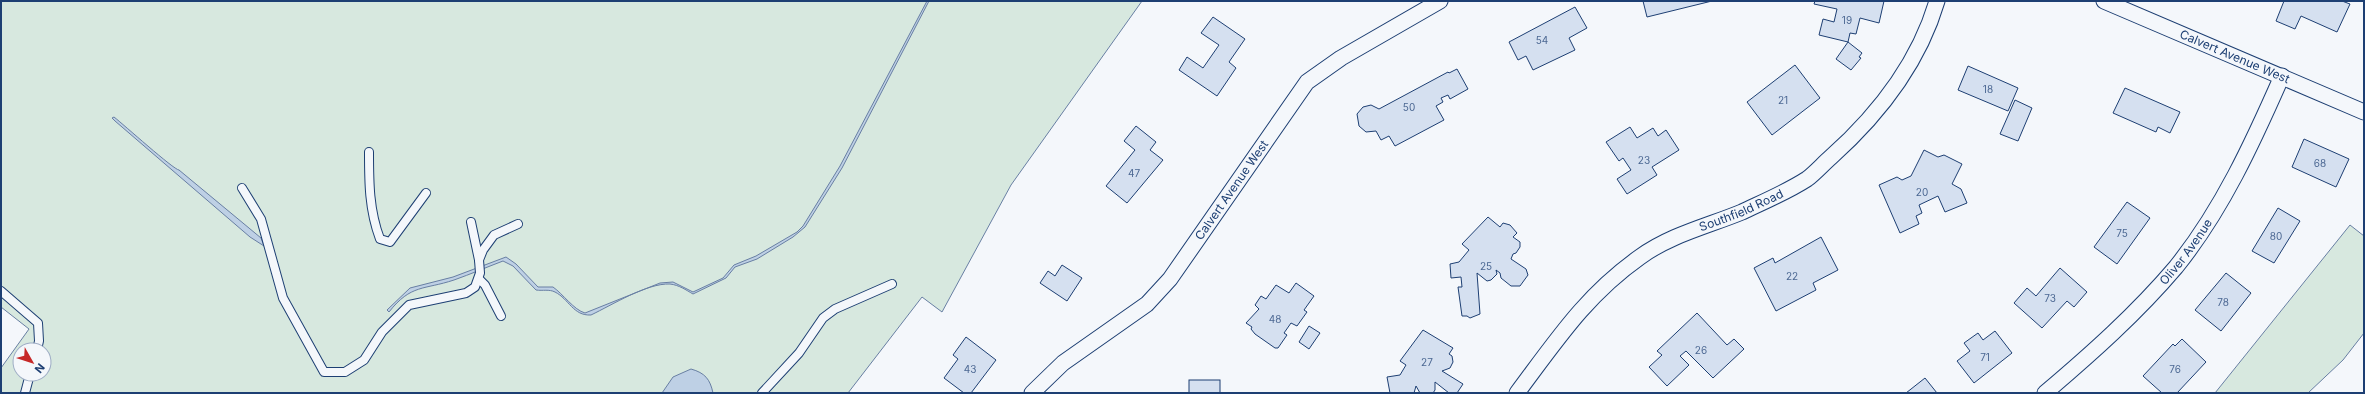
<svg xmlns="http://www.w3.org/2000/svg" width="2365" height="394" viewBox="0 0 2365 394" font-family="Inter,sans-serif">
  <style>
    .green { fill: #d7e8df; stroke: #687fa3; fill-rule: evenodd }
    .water { fill: #bed0e5; stroke: #687fa3 }
    .building { fill: #d5e0f0; stroke: #1d3f73 }
    .lines { fill: none; stroke-linecap: round; stroke-linejoin: round }
    .service-casing { stroke: #1d3f73; stroke-width: 10 }
    .minor-casing { stroke: #1d3f73; stroke-width: 17 }
    .service { stroke: #f4f7fb; stroke-width: 8 }
    .minor { stroke: #f4f7fb; stroke-width: 15 }
    .labels { text-anchor: middle; stroke-width: 3; stroke-linejoin: round; paint-order: stroke }
    .number-label { font-size: 10px; fill: #4b6792 }
    .street-label { font-size: 12px; fill: #1d3f73; stroke: #f4f7fb }
  </style>
  <rect width="100%" height="100%" fill="#f4f7fb"/>
  <g class="green">
    <path d="M1 1H1142L1011 185 942 312 922 297 848 393H1V368L29 329 1 307ZM20 350H44V374H20Z"/>
    <polygon points="2350,225 2364,236 2364,333 2343,360 2308,393 2215,393"/>
  </g>
  <g class="water">
    <path d="M927 1H929L842 168 805 227 793 237 757 259 735 267 726 278 693 294C686 290 679 285 670 284 647 283 612 305 591 315 573 316 569 299 555 292 549 289 543 291 536 290L513 266 503 261C487 267 471 274 454 280 424 290 411 284 389 312L387 310 410 288 453 277 506 257 516 264 538 287H553C563 294 574 310 585 313L660 283 673 282 693 292 723 278 734 265 756 256 797 232 803 226 840 166Z"/>
    <path d="M114 117C123 124 174 170 179 170L261 238 264 246 250 237 115 121 112 118Z"/>
    <path d="M691 369C705 373 710 379 713 393H662L673 377Z"/>
  </g>
  <g class="building">
    <polygon points="1643,1 1712,1 1647,17"/>
    <polygon points="1815,1 1884,1 1879,23 1860,18 1856,34 1850,33 1848,42 1819,35 1823,19 1834,22 1837,9 1814,4"/>
    <polygon points="2284,1 2342,1 2350,4 2337,32 2301,16 2295,29 2276,21"/>
    <polygon points="1575,7 1587,28 1569,38 1575,50 1533,70 1526,56 1518,60 1509,42"/>
    <polygon points="1213,17 1245,39 1229,62 1236,68 1217,96 1179,70 1187,57 1203,68 1219,45 1201,33"/>
    <polygon points="1848,42 1862,53 1859,57 1861,58 1851,70 1836,59"/>
    <polygon points="1795,65 1820,98 1772,135 1747,102"/>
    <polygon points="1968,66 2018,88 2008,111 1958,90"/>
    <polygon points="1457,69 1468,89 1450,99 1448,95 1441,98 1443,102 1436,106 1444,120 1395,146 1389,136 1381,140 1376,131 1366,132 1359,126 1357,114 1363,107 1371,105 1379,109 1448,72 1449,73"/>
    <polygon points="2125,88 2180,112 2170,133 2158,127 2156,132 2113,113"/>
    <polygon points="2015,100 2032,108 2018,141 2000,134"/>
    <polygon points="1136,126 1156,142 1150,150 1163,160 1127,203 1106,186 1135,150 1124,141"/>
    <polygon points="1630,127 1637,138 1653,128 1658,136 1666,130 1679,150 1652,167 1657,175 1627,194 1617,179 1631,170 1623,158 1619,161 1606,142"/>
    <polygon points="2304,139 2349,159 2336,187 2292,167"/>
    <polygon points="1924,150 1938,157 1944,155 1962,164 1952,184 1961,189 1967,203 1945,212 1938,196 1919,205 1922,213 1916,216 1919,224 1900,233 1879,185 1897,177 1902,180 1911,176"/>
    <polygon points="2127,202 2150,218 2117,264 2094,247"/>
    <polygon points="2278,208 2300,221 2274,263 2252,251"/>
    <polygon points="1488,217 1500,227 1503,223 1510,225 1517,233 1513,237 1520,242 1520,247 1516,253 1513,254 1511,259 1526,269 1528,275 1520,286 1511,286 1501,278 1500,273 1496,270 1497,274 1491,280 1487,281 1477,273 1480,314 1470,318 1467,316 1462,316 1458,287 1462,287 1461,277 1451,278 1450,264 1459,262 1469,250 1462,244"/>
    <polygon points="1821,237 1838,270 1813,283 1816,290 1776,311 1754,268 1773,258 1775,263"/>
    <polygon points="1062,265 1082,278 1067,301 1040,283 1048,271 1055,276"/>
    <polygon points="2060,268 2087,292 2074,307 2067,301 2042,328 2014,303 2027,288 2036,296"/>
    <polygon points="2226,273 2251,293 2221,331 2195,310"/>
    <polygon points="1296,283 1314,296 1304,310 1307,312 1297,326 1291,323 1284,333 1287,335 1278,348 1275,348 1255,334 1251,329 1252,327 1246,323 1259,309 1255,305 1261,296 1266,299 1276,285 1289,293"/>
    <polygon points="1697,313 1727,345 1734,339 1744,349 1713,378 1686,351 1680,356 1689,365 1667,386 1649,367 1662,355 1657,351"/>
    <polygon points="1309,326 1320,333 1309,349 1299,342"/>
    <polygon points="1423,330 1453,348 1449,354 1452,356 1453,362 1450,368 1442,371 1463,384 1457,393 1449,393 1435,382 1435,390 1433,393 1420,393 1416,386 1414,393 1390,393 1387,377 1400,375 1406,365 1400,361"/>
    <polygon points="1995,331 2012,353 1974,383 1957,361 1970,351 1964,343 1978,333 1983,340"/>
    <polygon points="966,337 996,360 971,393 964,393 944,378 958,359 953,355"/>
    <polygon points="2182,339 2206,362 2177,393 2162,393 2143,376 2173,344 2175,346"/>
    <polygon points="1925,378 1937,393 1906,393"/>
    <rect x="1189" y="380" width="31" height="13"/>
  </g>
  <g class="lines">
    <g class="service-casing">
      <g id="service">
        <path d="M369 152C369 182 369 210 380 239L390 242 426 193"/>
        <polyline points="242,188 261,219 283,298 324,372 345,372 364,360 382,332 409,305 466,293 475,287 480,273 479,260 483,250 494,235 518,224"/>
        <polyline points="471,222 479,260"/>
        <polyline points="479,279 485,285 501,316"/>
        <polyline points="1,291 38,323 39,341 37,350"/>
        <polyline points="25,393 30,374"/>
        <polyline points="762,393 799,353 823,318 835,309 892,284"/>
      </g>
    </g>
    <g class="minor-casing">
      <g id="minor">
        <path id="s1" d="M2104 1 2364 112"/>
        <path id="s2" d="M1032 393 1063 363 1147 304 1170 279 1307 82 1341 58 1440 1"/>
        <path id="s3" d="M1517 393C1556 341 1586 295 1640 257 1670 235 1708 226 1742 212 1763 202 1787 192 1807 179 1815 173 1823 164 1831 157 1878 115 1919 62 1937 1"/>
        <path id="s4" d="M2045 393C2091 354 2137 313 2176 267 2222 210 2253 142 2282 76"/>
      </g>
    </g>
    <use href="#service" class="service"/>
    <use href="#minor" class="minor"/>
  </g>
  <g class="labels">
    <g class="number-label">
      <text x="1847" y="24">19</text>
      <text x="1542" y="44">54</text>
      <text x="1988" y="93">18</text>
      <text x="1783" y="104">21</text>
      <text x="1409" y="111">50</text>
      <text x="1644" y="164">23</text>
      <text x="2320" y="167">68</text>
      <text x="1134" y="177">47</text>
      <text x="1922" y="196">20</text>
      <text x="2122" y="237">75</text>
      <text x="2276" y="240">80</text>
      <text x="1486" y="270">25</text>
      <text x="1792" y="280">22</text>
      <text x="2050" y="302">73</text>
      <text x="2223" y="306">78</text>
      <text x="1275" y="323">48</text>
      <text x="1701" y="354">26</text>
      <text x="1985" y="361">71</text>
      <text x="1427" y="366">27</text>
      <text x="970" y="373">43</text>
      <text x="2175" y="373">76</text>
    </g>
    <g class="street-label">
      <text dy="4" stroke="none"><textPath href="#s1" startOffset="142">Calvert Avenue West</textPath></text>
      <text dy="4" stroke="none"><textPath href="#s2" startOffset="288">Calvert Avenue West</textPath></text>
      <text dy="4" stroke="none"><textPath href="#s3" startOffset="296">Southfield Road</textPath></text>
      <text dy="4" stroke="none"><textPath href="#s4" startOffset="200">Oliver Avenue</textPath></text>
    </g>
  </g>
  <rect width="2365" height="394" fill="none" stroke="#1d3f73" stroke-width="4"/>
  <g transform="translate(32 362) rotate(129)"><circle r="19" fill="#f4f7fb" stroke="#9eadc5"/>
  <path d="M0-3L7 15L0 10L-7 15Z" fill="#c62828"/>
  <text y="-6" font-size="11" font-weight="bold" text-anchor="middle" fill="#1d3f73">N</text>
  </g>
</svg>
